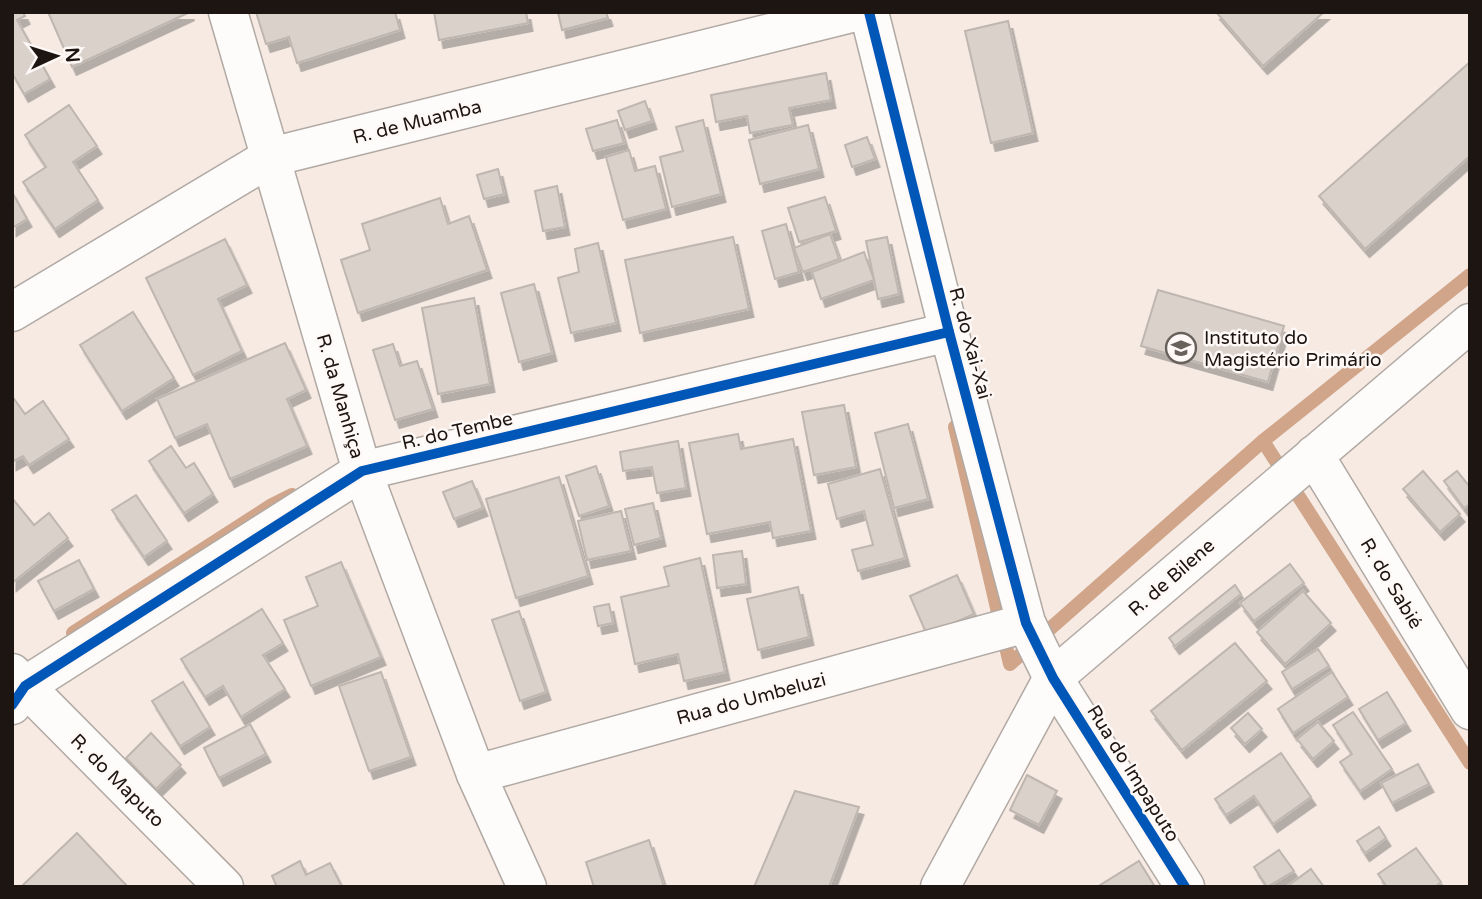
<svg xmlns="http://www.w3.org/2000/svg" width="1482" height="899" viewBox="0 0 1482 899" font-family="'Varela Round',sans-serif">
  <style>
    .lines { fill: none; stroke-linecap: round; stroke-linejoin: round }
    .stream { stroke: #d0a589; stroke-width: 14 }
    .building { fill: #dad1cb; stroke: #bfb6b0; stroke-width: 2; filter: url(#shadow) }
    .minor-casing { stroke: #b1a9a3; stroke-width: 41 }
    .minor { stroke: #fefcfb; stroke-width: 38 }
    .cycleway-casing { stroke: #fef9f7; stroke-width: 15 }
    .cycleway { stroke: #0057b8; stroke-width: 10 }
    .labels { text-anchor: middle; stroke-width: 5; stroke-linejoin: round; paint-order: stroke }
    .street-label { font-size: 19px; fill: #1c1511; stroke: #fef9f7 }
    .poi-label { font-size: 19px; fill: #1c1511; stroke: #fef9f7; text-anchor: start }
  </style>
  <defs>
    <filter id="shadow"><feDropShadow dx="4.5" dy="8" stdDeviation="0" flood-color="#0004"/></filter>
  </defs>
  <rect width="100%" height="100%" fill="#f6eae3"/>
  <g class="lines">
    <g class="stream">
      <polyline points="955,427 1010,664 1263,441 1470,275"/>
      <polyline points="1263,441 1470,763"/>
      <polyline points="73,633 272,505 292,495"/>
    </g>
  </g>
  <g class="building">
    <polygon points="12,12 23,12 25,16 17,20 50,79 24,94 12,73"/>
    <polygon points="48,12 190,12 72,67"/>
    <polygon points="256,12 395,12 400,30 297,63 289,37 266,44"/>
    <polygon points="434,12 526,12 528,23 439,40"/>
    <polygon points="558,12 606,12 608,18 562,30"/>
    <polygon points="1216,12 1324,12 1263,66"/>
    <polygon points="1008,21 1033,133 991,143 965,31"/>
    <polygon points="1470,62 1470,156 1365,249 1319,196"/>
    <polygon points="826,73 831,100 789,108 793,125 750,133 747,116 716,122 711,95"/>
    <polygon points="645,101 652,121 625,130 618,111"/>
    <polygon points="69,105 97,146 73,162 98,200 55,229 23,182 46,167 25,135"/>
    <polygon points="617,120 624,143 593,151 586,129"/>
    <polygon points="703,120 721,194 672,207 660,157 683,151 676,127"/>
    <polygon points="808,125 819,169 760,184 749,140"/>
    <polygon points="867,137 875,159 852,167 845,145"/>
    <polygon points="629,150 635,171 655,166 666,209 623,220 606,157"/>
    <polygon points="498,169 504,194 484,199 477,175"/>
    <polygon points="557,186 565,227 543,231 535,191"/>
    <polygon points="12,192 27,219 12,228"/>
    <polygon points="825,197 836,231 799,242 788,208"/>
    <polygon points="440,198 448,224 469,216 487,270 358,313 341,260 370,250 362,224"/>
    <polygon points="786,224 799,272 775,279 762,231"/>
    <polygon points="830,234 839,259 803,272 794,248"/>
    <polygon points="733,237 749,309 640,333 625,260"/>
    <polygon points="887,237 899,294 878,299 866,241"/>
    <polygon points="225,239 247,285 218,299 242,351 193,375 146,278"/>
    <polygon points="598,243 616,323 571,333 558,278 579,272 575,249"/>
    <polygon points="864,252 874,280 821,299 812,272"/>
    <polygon points="534,284 552,353 519,362 501,293"/>
    <polygon points="1158,290 1284,326 1268,382 1141,346"/>
    <polygon points="474,298 490,384 438,394 422,308"/>
    <polygon points="133,312 174,378 122,411 80,345"/>
    <polygon points="285,343 306,390 287,399 307,446 230,479 207,424 175,438 157,399"/>
    <polygon points="393,344 400,366 417,361 433,409 395,420 373,350"/>
    <polygon points="12,396 25,414 43,401 69,439 29,465 23,456 12,462"/>
    <polygon points="844,405 856,467 814,475 802,412"/>
    <polygon points="908,424 928,499 894,508 875,433"/>
    <polygon points="738,434 741,449 793,439 811,531 773,538 770,522 707,534 689,443"/>
    <polygon points="678,441 686,488 657,493 652,467 623,471 620,452"/>
    <polygon points="171,446 186,468 194,463 213,494 184,513 149,461"/>
    <polygon points="596,466 609,506 579,516 566,476"/>
    <polygon points="880,469 905,558 858,571 852,550 873,545 864,511 837,519 828,484"/>
    <polygon points="1423,471 1460,514 1440,532 1403,489"/>
    <polygon points="1457,471 1470,487 1470,504 1464,508 1444,481"/>
    <polygon points="559,477 588,576 516,598 486,499"/>
    <polygon points="472,481 483,508 454,519 443,492"/>
    <polygon points="136,495 167,541 144,557 112,510"/>
    <polygon points="12,498 34,525 49,513 68,538 12,583"/>
    <polygon points="653,503 661,538 634,545 625,509"/>
    <polygon points="621,511 631,551 587,560 578,521"/>
    <polygon points="742,551 746,584 717,588 713,555"/>
    <polygon points="700,558 725,672 684,681 678,654 635,664 621,597 669,586 664,567"/>
    <polygon points="79,560 94,589 54,611 38,581"/>
    <polygon points="341,562 381,657 311,686 284,620 318,606 306,577"/>
    <polygon points="1290,564 1304,583 1254,621 1240,603"/>
    <polygon points="957,575 974,614 927,635 910,596"/>
    <polygon points="1235,585 1241,594 1175,646 1169,638"/>
    <polygon points="798,587 809,637 758,650 747,599"/>
    <polygon points="1303,591 1331,623 1285,664 1257,632"/>
    <polygon points="609,604 613,623 598,626 594,607"/>
    <polygon points="262,609 283,643 263,655 285,689 241,717 223,686 205,697 181,659"/>
    <polygon points="519,611 546,692 520,701 492,620"/>
    <polygon points="1235,643 1267,681 1182,750 1151,711"/>
    <polygon points="1318,649 1329,666 1292,689 1282,672"/>
    <polygon points="381,672 411,757 369,771 339,686"/>
    <polygon points="1332,672 1348,697 1293,733 1278,709"/>
    <polygon points="183,682 210,727 180,746 152,701"/>
    <polygon points="1387,692 1406,723 1378,740 1359,709"/>
    <polygon points="1353,712 1392,769 1360,791 1340,762 1352,754 1333,725"/>
    <polygon points="1248,713 1262,729 1245,744 1231,728"/>
    <polygon points="1318,722 1334,741 1313,759 1297,739"/>
    <polygon points="250,724 266,754 219,778 204,748"/>
    <polygon points="151,733 181,765 156,789 126,758"/>
    <polygon points="1281,753 1311,797 1273,824 1254,796 1226,815 1215,799"/>
    <polygon points="1418,764 1429,784 1392,803 1381,783"/>
    <polygon points="1027,775 1057,791 1039,825 1010,810"/>
    <polygon points="795,791 859,807 829,887 754,887"/>
    <polygon points="1379,827 1386,838 1365,853 1357,841"/>
    <polygon points="77,833 128,887 22,887 22,886"/>
    <polygon points="649,840 664,887 594,887 586,862"/>
    <polygon points="1416,848 1441,882 1435,887 1387,887 1378,874"/>
    <polygon points="1279,850 1294,871 1267,887 1254,867"/>
    <polygon points="300,861 306,875 330,863 342,887 277,887 272,876"/>
    <polygon points="1139,861 1155,887 1097,887"/>
    <polygon points="1311,869 1324,887 1286,887"/>
  </g>
  <g class="lines">
    <g class="minor-casing">
      <g id="minor">
        <polyline points="228,12 362,471 476,774 527,887"/>
        <polyline points="869,12 949,332 1026,623 1053,678 1185,887"/>
        <polyline points="12,312 271,157 855,12"/>
        <polyline points="1314,455 1470,710"/>
        <polyline points="12,673 224,887"/>
        <polyline points="12,705 25,686 362,471 949,332"/>
        <polyline points="476,774 1026,623"/>
        <polyline points="940,887 1053,678 1470,323"/>
      </g>
    </g>
    <use href="#minor" class="minor"/>
    <g class="cycleway-casing">
      <g id="cycleway">
        <polyline points="869,12 949,332 1026,623 1053,678 1185,887"/>
        <polyline points="12,705 25,686 362,471 949,332"/>
      </g>
    </g>
    <use href="#cycleway" class="cycleway"/>
  </g>
  <defs>
    <g id="school-ring" transform="scale(1.575)"><circle r="9.5" fill="#fef9f7" stroke="#68605a" stroke-width="1.5"/><path d="M0-5L7-2L0 1L-7-2ZM-4 1L0 2.5L4 1V4Q0 6-4 4Z" fill="#68605a"/></g>
  </defs>
  <g fill-rule="evenodd">
    <use href="#school-ring" x="1181" y="348"/>
  </g>
  <g class="labels">
    <g class="street-label">
      <text transform="translate(417 121) rotate(-14)" y="7">R. de Muamba</text>
      <text transform="translate(971 343) rotate(75)" y="7">R. do Xai-Xai</text>
      <text transform="translate(341 396) rotate(74)" y="7">R. da Manhiça</text>
      <text transform="translate(457 430) rotate(-13)" y="7">R. do Tembe</text>
      <text transform="translate(1171 577) rotate(-41)" y="7">R. de Bilene</text>
      <text transform="translate(1392 583) rotate(59)" y="7">R. do Sabié</text>
      <text transform="translate(751 698) rotate(-15)" y="7">Rua do Umbeluzi</text>
      <text transform="translate(1134 773) rotate(58)" y="7">Rua do Impaputo</text>
      <text transform="translate(118 780) rotate(45)" y="7">R. do Maputo</text>
    </g>
    <g class="poi-label">
      <text x="1204" y="344">Instituto do<tspan x="1204" dy="22">Magistério Primário</tspan></text>
    </g>
  </g>
  <rect width="1482" height="899" fill="none" stroke="#1c1511" stroke-width="28"/>
  <g transform="translate(56 56) rotate(86)" stroke="#fef9f7" stroke-width="5" paint-order="stroke">
  <path d="M0-5L12 26L0 18L-12 26Z" fill="#1c1511"/>
  <text y="-10" font-size="19" font-weight="bold" text-anchor="middle" fill="#1c1511">N</text>
  </g>
</svg>
